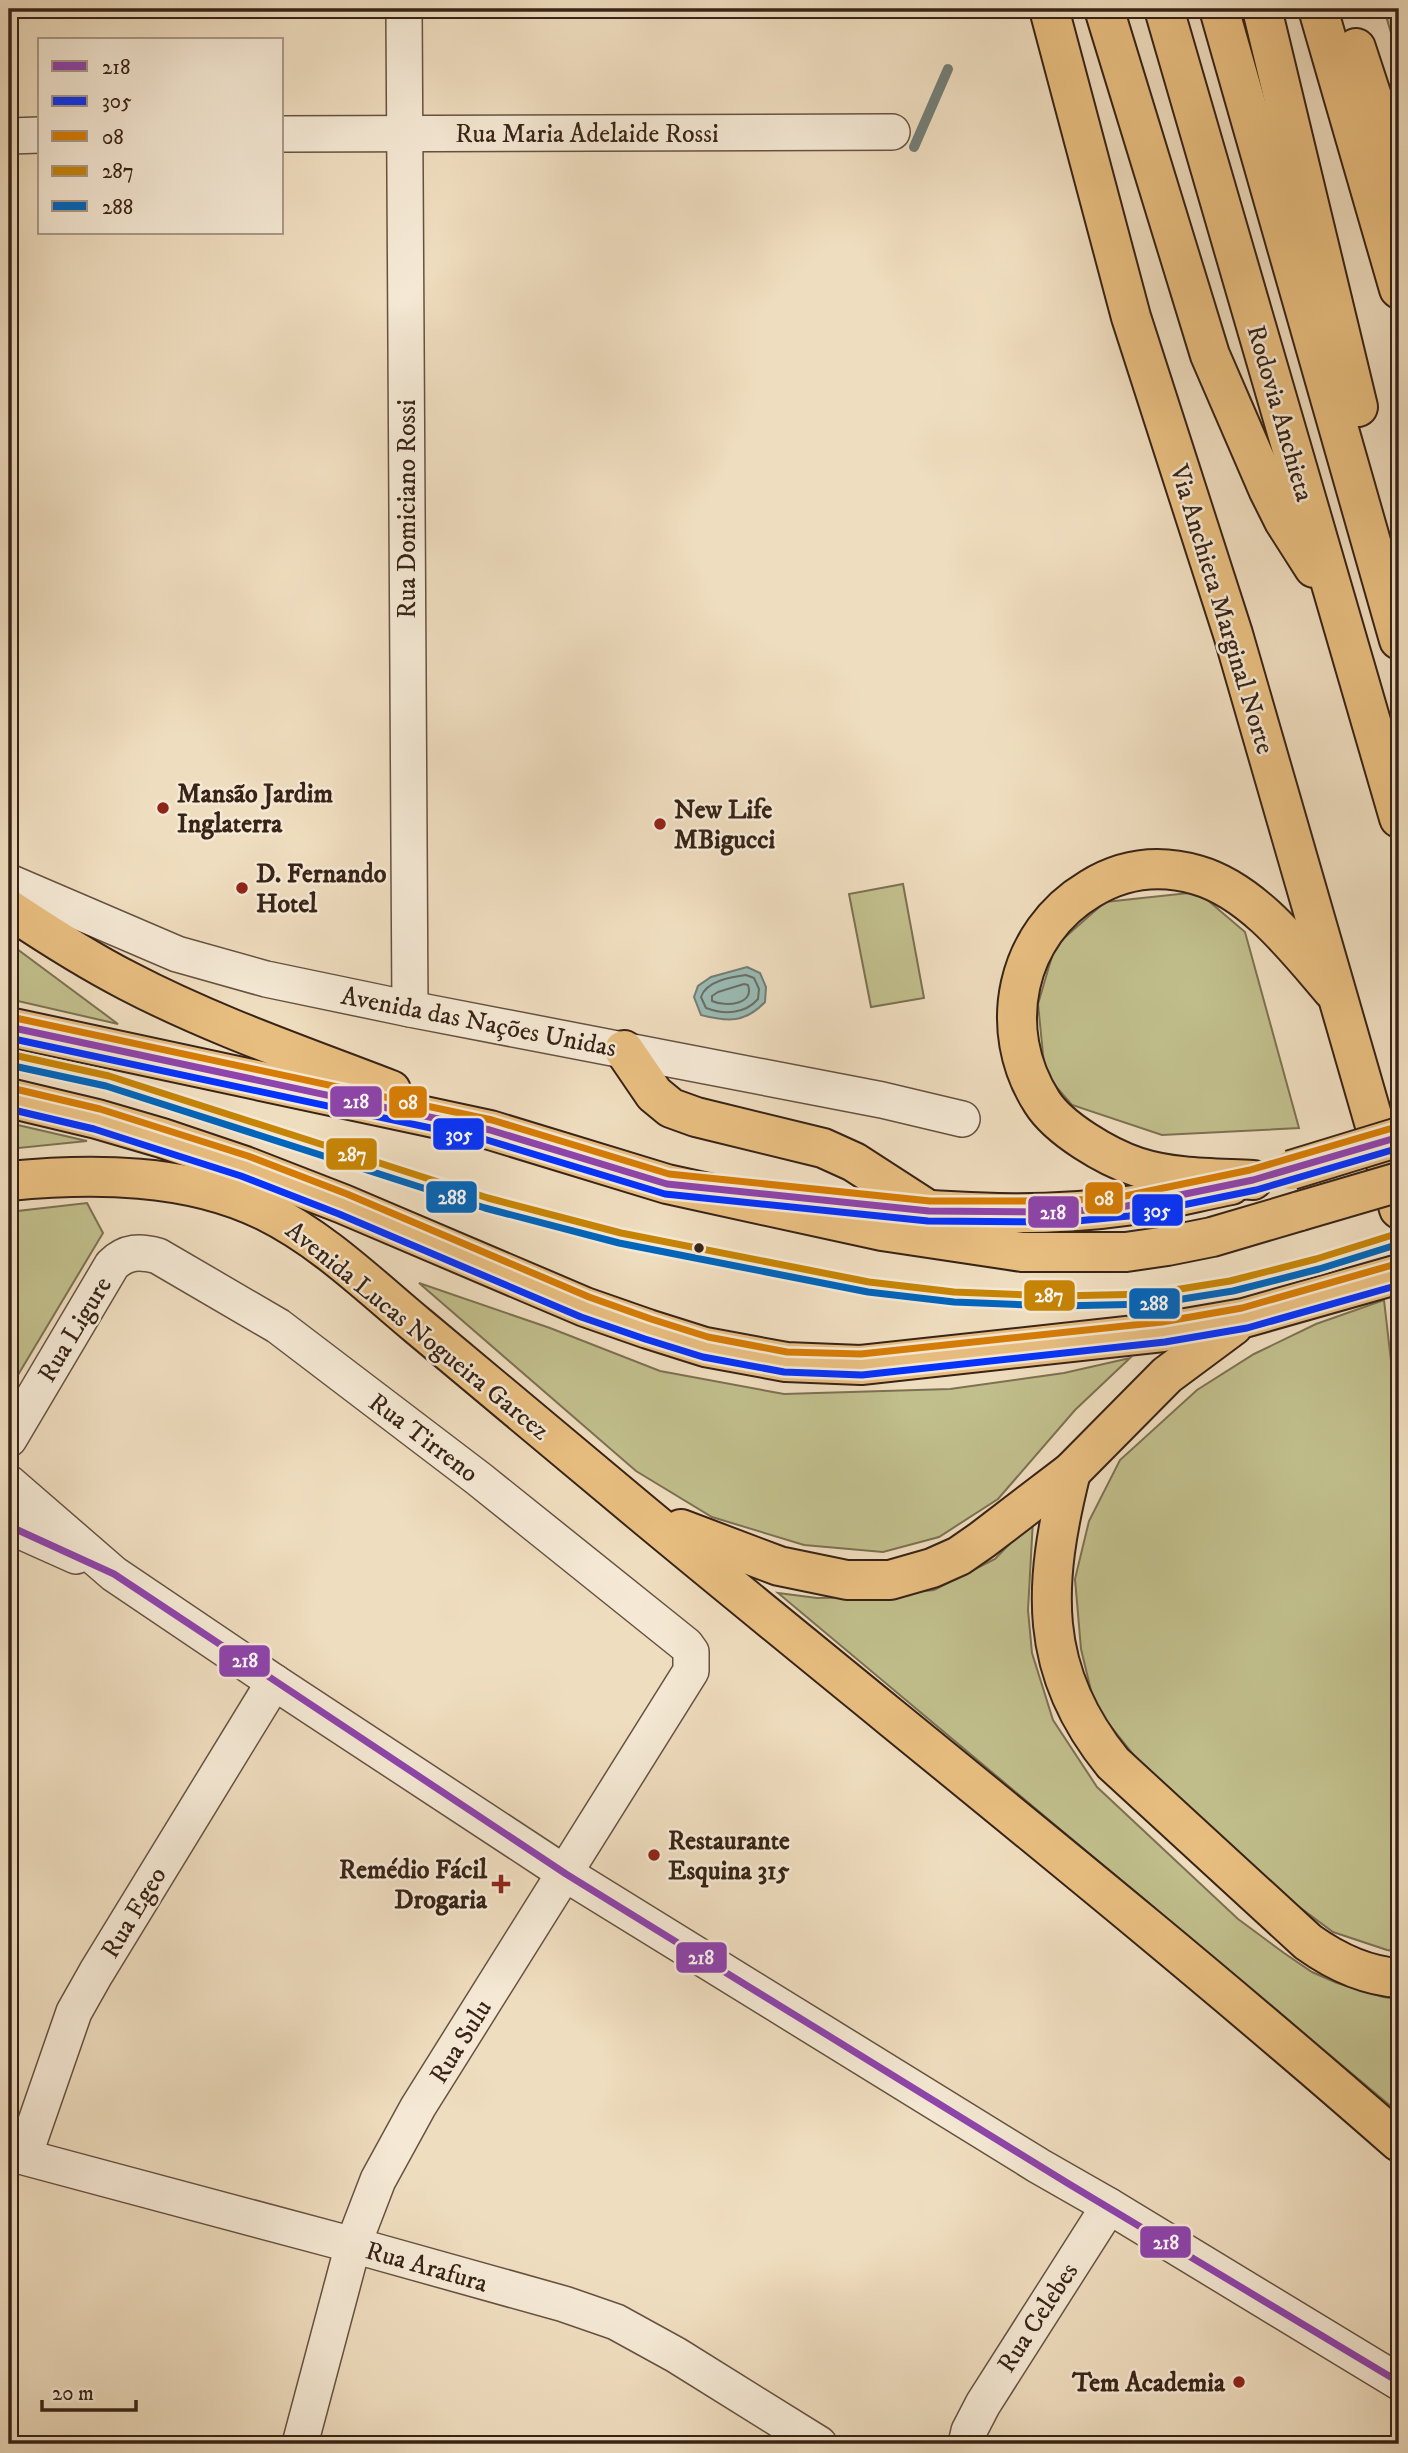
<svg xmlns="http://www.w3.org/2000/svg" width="1408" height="2453" viewBox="0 0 1408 2453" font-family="'IM FELL DW Pica',serif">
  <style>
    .green { fill: #c1bf8c; stroke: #7c7152; stroke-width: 2 }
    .water { fill: #9abbb5; stroke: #737e76; stroke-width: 2 }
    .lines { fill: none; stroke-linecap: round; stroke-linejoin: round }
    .shore { stroke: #696f66; stroke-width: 2 }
    .stream { stroke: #737e76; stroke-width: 10 }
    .street-casing { stroke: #665241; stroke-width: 38 }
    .primary-casing { stroke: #382317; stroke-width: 42 }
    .highway-casing { stroke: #382317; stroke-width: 42 }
    .street { stroke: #f5e9d5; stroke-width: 35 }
    .primary { stroke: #e8be80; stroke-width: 38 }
    .highway { stroke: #e8be80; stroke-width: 38 }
    .primary-bridge-casing { stroke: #382317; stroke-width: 42; stroke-linecap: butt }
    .primary-bridge { stroke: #e8be80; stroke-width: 38 }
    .bus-1-casing { stroke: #f5e9d5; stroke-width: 12 }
    .bus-2-casing { stroke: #f5e9d5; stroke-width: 12 }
    .bus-3-casing { stroke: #f5e9d5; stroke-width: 12 }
    .bus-4-casing { stroke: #f5e9d5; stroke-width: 12 }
    .bus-5-casing { stroke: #f5e9d5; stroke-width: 12 }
    .bus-1 { stroke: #8e44ad; stroke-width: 7 }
    .bus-2 { stroke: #0432ff; stroke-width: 7 }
    .bus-3 { stroke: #d77d05; stroke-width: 7 }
    .bus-4 { stroke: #c78506; stroke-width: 7 }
    .bus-5 { stroke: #0065bd; stroke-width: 7 }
    .poi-dot { fill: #8f2418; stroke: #f5e9d5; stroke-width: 2.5 }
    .bus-dot { fill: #382317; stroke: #f5e9d5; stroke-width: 2.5 }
    .labels { text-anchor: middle; stroke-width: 5; stroke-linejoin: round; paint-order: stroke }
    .street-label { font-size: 26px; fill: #382317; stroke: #f5e9d5 }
    .poi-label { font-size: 26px; font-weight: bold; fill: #382317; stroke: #f5e9d5; text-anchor: start }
    .line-badge { stroke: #f5e9d5; stroke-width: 2.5 }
    .badge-label { font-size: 19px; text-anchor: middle; font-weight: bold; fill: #fff }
  </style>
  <rect width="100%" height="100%" fill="#efddbf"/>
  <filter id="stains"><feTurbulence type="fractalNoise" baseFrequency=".00286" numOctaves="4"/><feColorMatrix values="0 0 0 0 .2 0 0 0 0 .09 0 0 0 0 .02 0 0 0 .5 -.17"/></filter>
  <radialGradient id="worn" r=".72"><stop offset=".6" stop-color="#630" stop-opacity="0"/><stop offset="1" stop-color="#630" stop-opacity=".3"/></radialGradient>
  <g class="green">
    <polygon points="1384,9 1399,9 1398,57"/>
    <polygon points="903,884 924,998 871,1007 849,894"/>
    <polygon points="1198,892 1245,932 1299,1128 1162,1135 1072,1105 1045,1074 1038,1004 1055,946 1105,902"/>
    <polygon points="9,943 118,1024 9,999"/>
    <polygon points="9,1123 87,1141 9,1149"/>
    <polygon points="87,1203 103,1233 9,1390 9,1212"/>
    <polygon points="419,1283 550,1328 660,1371 784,1394 950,1389 1064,1373 1130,1358 1075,1410 998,1499 939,1537 883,1552 804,1545 712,1517 636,1471"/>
    <polygon points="1384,1300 1393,1378 1399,1400 1399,1952 1387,1950 1333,1932 1279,1892 1140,1763 1095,1707 1081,1649 1075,1579 1089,1521 1120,1460 1197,1390 1254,1354 1316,1324"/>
    <polygon points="1033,1520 1028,1610 1032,1653 1053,1720 1097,1787 1238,1919 1284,1953 1312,1972 1337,1983 1383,1997 1399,1999 1399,2113 778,1593 817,1598 869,1597 934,1590 995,1559"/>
  </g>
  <path class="water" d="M747 967 760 973 766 987 765 1002C745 1023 728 1022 701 1015L694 997 698 986 711 977Z"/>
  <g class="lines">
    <g class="shore">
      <path d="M746 975 754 978 759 989 758 999C745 1014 724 1015 706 1008L701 997C706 981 731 977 746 975Z"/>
      <path d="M744 984 748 985C755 1005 725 1007 712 1001V996L718 992Z"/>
    </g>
    <polyline class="stream" points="914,147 948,69"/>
    <g class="street-casing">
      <g id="street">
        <polyline points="404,9 410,1009"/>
        <polyline points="282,134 892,132"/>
        <polyline points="9,136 40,135"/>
        <polyline points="9,882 177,954 266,979 410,1009 882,1100 962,1119"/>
        <path d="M9 1439 112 1265C126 1251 140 1251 158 1256L278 1326 479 1479 686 1645 691 1652V1671L418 2107 378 2180 353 2245 300 2444"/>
        <polyline points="9,1483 114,1574 274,1682 566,1874 1039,2166 1109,2206 1399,2382"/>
        <polyline points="9,1526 76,1556"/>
        <polyline points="9,2153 353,2245 564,2304 616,2322 676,2355 819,2444"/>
        <polyline points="24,2156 74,2012 96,1973 274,1682"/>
        <polyline points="966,2444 969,2431 983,2404 1109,2206"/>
      </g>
    </g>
    <g class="primary-casing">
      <g id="primary">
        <path d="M9 909C48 935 87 960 128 981 212 1025 303 1056 391 1090"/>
        <polyline points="9,1027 490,1130 667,1184 882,1231 1022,1252 1126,1252 1167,1246 1212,1237 1300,1211"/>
        <polyline points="624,1050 654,1094 671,1108 696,1117 823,1148 854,1162 922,1206"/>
        <polyline points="9,1098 97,1119 162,1138 245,1166 343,1204 585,1307 648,1329 705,1347 786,1362 861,1365 1163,1332 1244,1318 1399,1274"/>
        <path d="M9 1181C92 1173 188 1173 265 1211 322 1239 369 1285 417 1325 491 1386 564 1448 637 1509 891 1720 1151 1924 1399 2142"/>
        <path d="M870 1205C955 1213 1042 1218 1126 1206 1161 1201 1196 1192 1231 1185"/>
        <polyline points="681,1529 779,1566 847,1580 890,1580 932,1568 959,1556 982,1540 1071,1472 1167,1375 1233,1326"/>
      </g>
    </g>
    <g class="highway-casing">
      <g id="highway">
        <polyline points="1049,9 1131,317 1233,634 1399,1209"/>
        <polyline points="1104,9 1210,355 1268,489 1284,521 1314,568"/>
        <polyline points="1164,9 1399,818"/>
        <polyline points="1219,9 1399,640"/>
        <polyline points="1262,9 1358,407"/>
        <polyline points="1318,9 1399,289"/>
        <polyline points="1356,48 1399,179"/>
        <path d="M1253 1180C1215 1178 1174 1179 1137 1167 1107 1157 1059 1129 1042 1102 995 1029 1016 933 1090 889 1124 868 1159 864 1197 875 1253 891 1297 949 1333 991"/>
        <path d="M1071 1472C1043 1584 1037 1670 1113 1763L1308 1942C1336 1962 1365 1976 1399 1978"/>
      </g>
    </g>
    <use href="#street" class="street"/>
    <use href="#primary" class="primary"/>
    <use href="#highway" class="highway"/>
    <g class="primary-bridge-casing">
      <g id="primary-bridge">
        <polyline points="1291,1170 1399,1137"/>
        <polyline points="1300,1211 1399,1182"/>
      </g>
    </g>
    <use href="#primary-bridge" class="primary-bridge"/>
    <g class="bus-1-casing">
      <g id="bus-1">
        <polyline points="9,1027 490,1130 667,1184 929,1211 1066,1212 1127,1206 1253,1180 1399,1137"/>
        <polyline points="9,1526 114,1574 566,1874 1069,2184 1399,2382"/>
      </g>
    </g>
    <g class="bus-2-casing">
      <g id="bus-2">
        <polyline points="9,1038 487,1140 665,1194 928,1221 1066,1222 1129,1216 1256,1190 1399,1148"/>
        <polyline points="9,1109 94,1129 241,1176 339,1214 581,1317 645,1339 703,1357 784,1372 862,1375 1165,1342 1247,1328 1399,1285"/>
      </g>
    </g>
    <g class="bus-3-casing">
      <g id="bus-3">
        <polyline points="11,1017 492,1120 669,1174 930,1201 1066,1201 1125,1196 1250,1170 1396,1127"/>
        <polyline points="11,1088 100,1109 248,1156 347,1194 589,1297 651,1319 708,1337 787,1352 861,1354 1162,1322 1242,1308 1396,1264"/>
      </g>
    </g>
    <g class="bus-4-casing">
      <polyline id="bus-4" points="9,1054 109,1076 488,1198 621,1233 869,1282 954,1292 1058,1296 1149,1294 1230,1281 1316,1259 1399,1233"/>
    </g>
    <g class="bus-5-casing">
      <polyline id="bus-5" points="9,1065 106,1086 485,1208 619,1243 868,1292 954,1302 1058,1306 1151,1304 1233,1291 1319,1269 1399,1244"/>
    </g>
    <use href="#bus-1" class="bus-1"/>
    <use href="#bus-2" class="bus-2"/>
    <use href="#bus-3" class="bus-3"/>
    <use href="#bus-4" class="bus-4"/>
    <use href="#bus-5" class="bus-5"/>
  </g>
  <g class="poi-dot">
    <circle cx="163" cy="808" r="7"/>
    <circle cx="660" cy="824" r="7"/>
    <circle cx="242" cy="888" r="7"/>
    <circle cx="654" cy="1855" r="7"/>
    <path d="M497.5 1873.5h7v7h7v7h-7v7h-7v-7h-7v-7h7z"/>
    <circle cx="1239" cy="2382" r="7"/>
  </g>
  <circle class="bus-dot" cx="699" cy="1248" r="6"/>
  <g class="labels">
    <g class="street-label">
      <text x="587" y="142">Rua Maria Adelaide Rossi</text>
      <text transform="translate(1281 413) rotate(74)" y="9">Rodovia Anchieta</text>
      <text transform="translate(406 509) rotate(-90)" y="9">Rua Domiciano Rossi</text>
      <text transform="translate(1223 609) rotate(73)" y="9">Via Anchieta Marginal Norte</text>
      <text transform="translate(479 1021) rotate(11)" y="9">Avenida das Nações Unidas</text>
      <text transform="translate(74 1329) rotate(-59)" y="9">Rua Ligure</text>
      <text transform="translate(418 1330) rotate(39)" y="9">Avenida Lucas Nogueira Garcez</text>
      <text transform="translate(424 1437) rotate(37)" y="9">Rua Tirreno</text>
      <text transform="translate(133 1912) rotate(-59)" y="9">Rua Egeo</text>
      <text transform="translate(460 2041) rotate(-58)" y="9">Rua Sulu</text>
      <text transform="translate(427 2266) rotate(16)" y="9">Rua Arafura</text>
      <text transform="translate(1037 2317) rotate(-57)" y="9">Rua Celebes</text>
    </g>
    <g class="poi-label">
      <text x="177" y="802">Mansão Jardim<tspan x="177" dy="30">Inglaterra</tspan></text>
      <text x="674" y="818">New Life<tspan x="674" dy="30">MBigucci</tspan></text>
      <text x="256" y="882">D. Fernando<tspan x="256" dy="30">Hotel</tspan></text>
      <text x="668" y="1849">Restaurante<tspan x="668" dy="30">Esquina 315</tspan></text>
      <text x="487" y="1878" text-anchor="end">Remédio Fácil<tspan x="487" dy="30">Drogaria</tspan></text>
      <text x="1225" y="2391" text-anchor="end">Tem Academia</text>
    </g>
  </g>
  <g class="line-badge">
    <rect x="329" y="1085" width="54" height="33" rx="7" fill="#8e44ad"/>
    <rect x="388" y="1085" width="40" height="34" rx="7" fill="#d77d05"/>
    <rect x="432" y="1117" width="53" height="34" rx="7" fill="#0432ff"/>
    <rect x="325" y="1137" width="53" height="34" rx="7" fill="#c78506"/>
    <rect x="425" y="1180" width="53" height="34" rx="7" fill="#0065bd"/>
    <rect x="1084" y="1181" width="40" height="34" rx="7" fill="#d77d05"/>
    <rect x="1131" y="1193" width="53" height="34" rx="7" fill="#0432ff"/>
    <rect x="1027" y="1195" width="53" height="34" rx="7" fill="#8e44ad"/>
    <rect x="1023" y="1279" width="53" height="33" rx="7" fill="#c78506"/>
    <rect x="1128" y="1287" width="53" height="33" rx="7" fill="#0065bd"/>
    <rect x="218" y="1644" width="53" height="34" rx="7" fill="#8e44ad"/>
    <rect x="675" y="1941" width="53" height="33" rx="7" fill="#8e44ad"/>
    <rect x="1139" y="2225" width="53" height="34" rx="7" fill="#8e44ad"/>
  </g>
  <g class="badge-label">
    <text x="356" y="1108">218</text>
    <text x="408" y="1109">08</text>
    <text x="459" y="1141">305</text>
    <text x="352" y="1161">287</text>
    <text x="452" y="1204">288</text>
    <text x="1104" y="1205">08</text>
    <text x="1157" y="1217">305</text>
    <text x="1053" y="1219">218</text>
    <text x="1049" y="1302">287</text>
    <text x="1154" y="1310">288</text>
    <text x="245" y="1667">218</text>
    <text x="701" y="1964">218</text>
    <text x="1166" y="2249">218</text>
  </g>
  <rect width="1408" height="2453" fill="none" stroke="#efddbf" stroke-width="35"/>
  <rect x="10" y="10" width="1387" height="2432" fill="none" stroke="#382317" stroke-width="3.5"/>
  <rect x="18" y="18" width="1373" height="2418" fill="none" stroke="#382317" stroke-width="2"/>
  <rect x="38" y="38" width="245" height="196" fill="#f5e9d5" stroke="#a99a89" stroke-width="2"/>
  <rect x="52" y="61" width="35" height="10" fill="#8e44ad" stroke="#a99a89" stroke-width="2"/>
  <text x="102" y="74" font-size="21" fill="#382317">218</text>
  <rect x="52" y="96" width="35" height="10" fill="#0432ff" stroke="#a99a89" stroke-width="2"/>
  <text x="102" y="108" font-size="21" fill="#382317">305</text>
  <rect x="52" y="131" width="35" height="10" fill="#d77d05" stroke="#a99a89" stroke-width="2"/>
  <text x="102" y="144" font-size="21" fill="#382317">08</text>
  <rect x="52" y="166" width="35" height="10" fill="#c78506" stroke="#a99a89" stroke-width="2"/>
  <text x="102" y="178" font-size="21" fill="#382317">287</text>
  <rect x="52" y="201" width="35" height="10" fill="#0065bd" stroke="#a99a89" stroke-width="2"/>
  <text x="102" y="214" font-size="21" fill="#382317">288</text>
  <path d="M42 2400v10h94v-10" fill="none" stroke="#382317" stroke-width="3.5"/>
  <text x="52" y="2400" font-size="21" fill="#382317" stroke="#f5e9d5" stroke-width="5" paint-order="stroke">20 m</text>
  <rect width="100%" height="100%" filter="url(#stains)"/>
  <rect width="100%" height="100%" fill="url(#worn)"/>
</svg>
